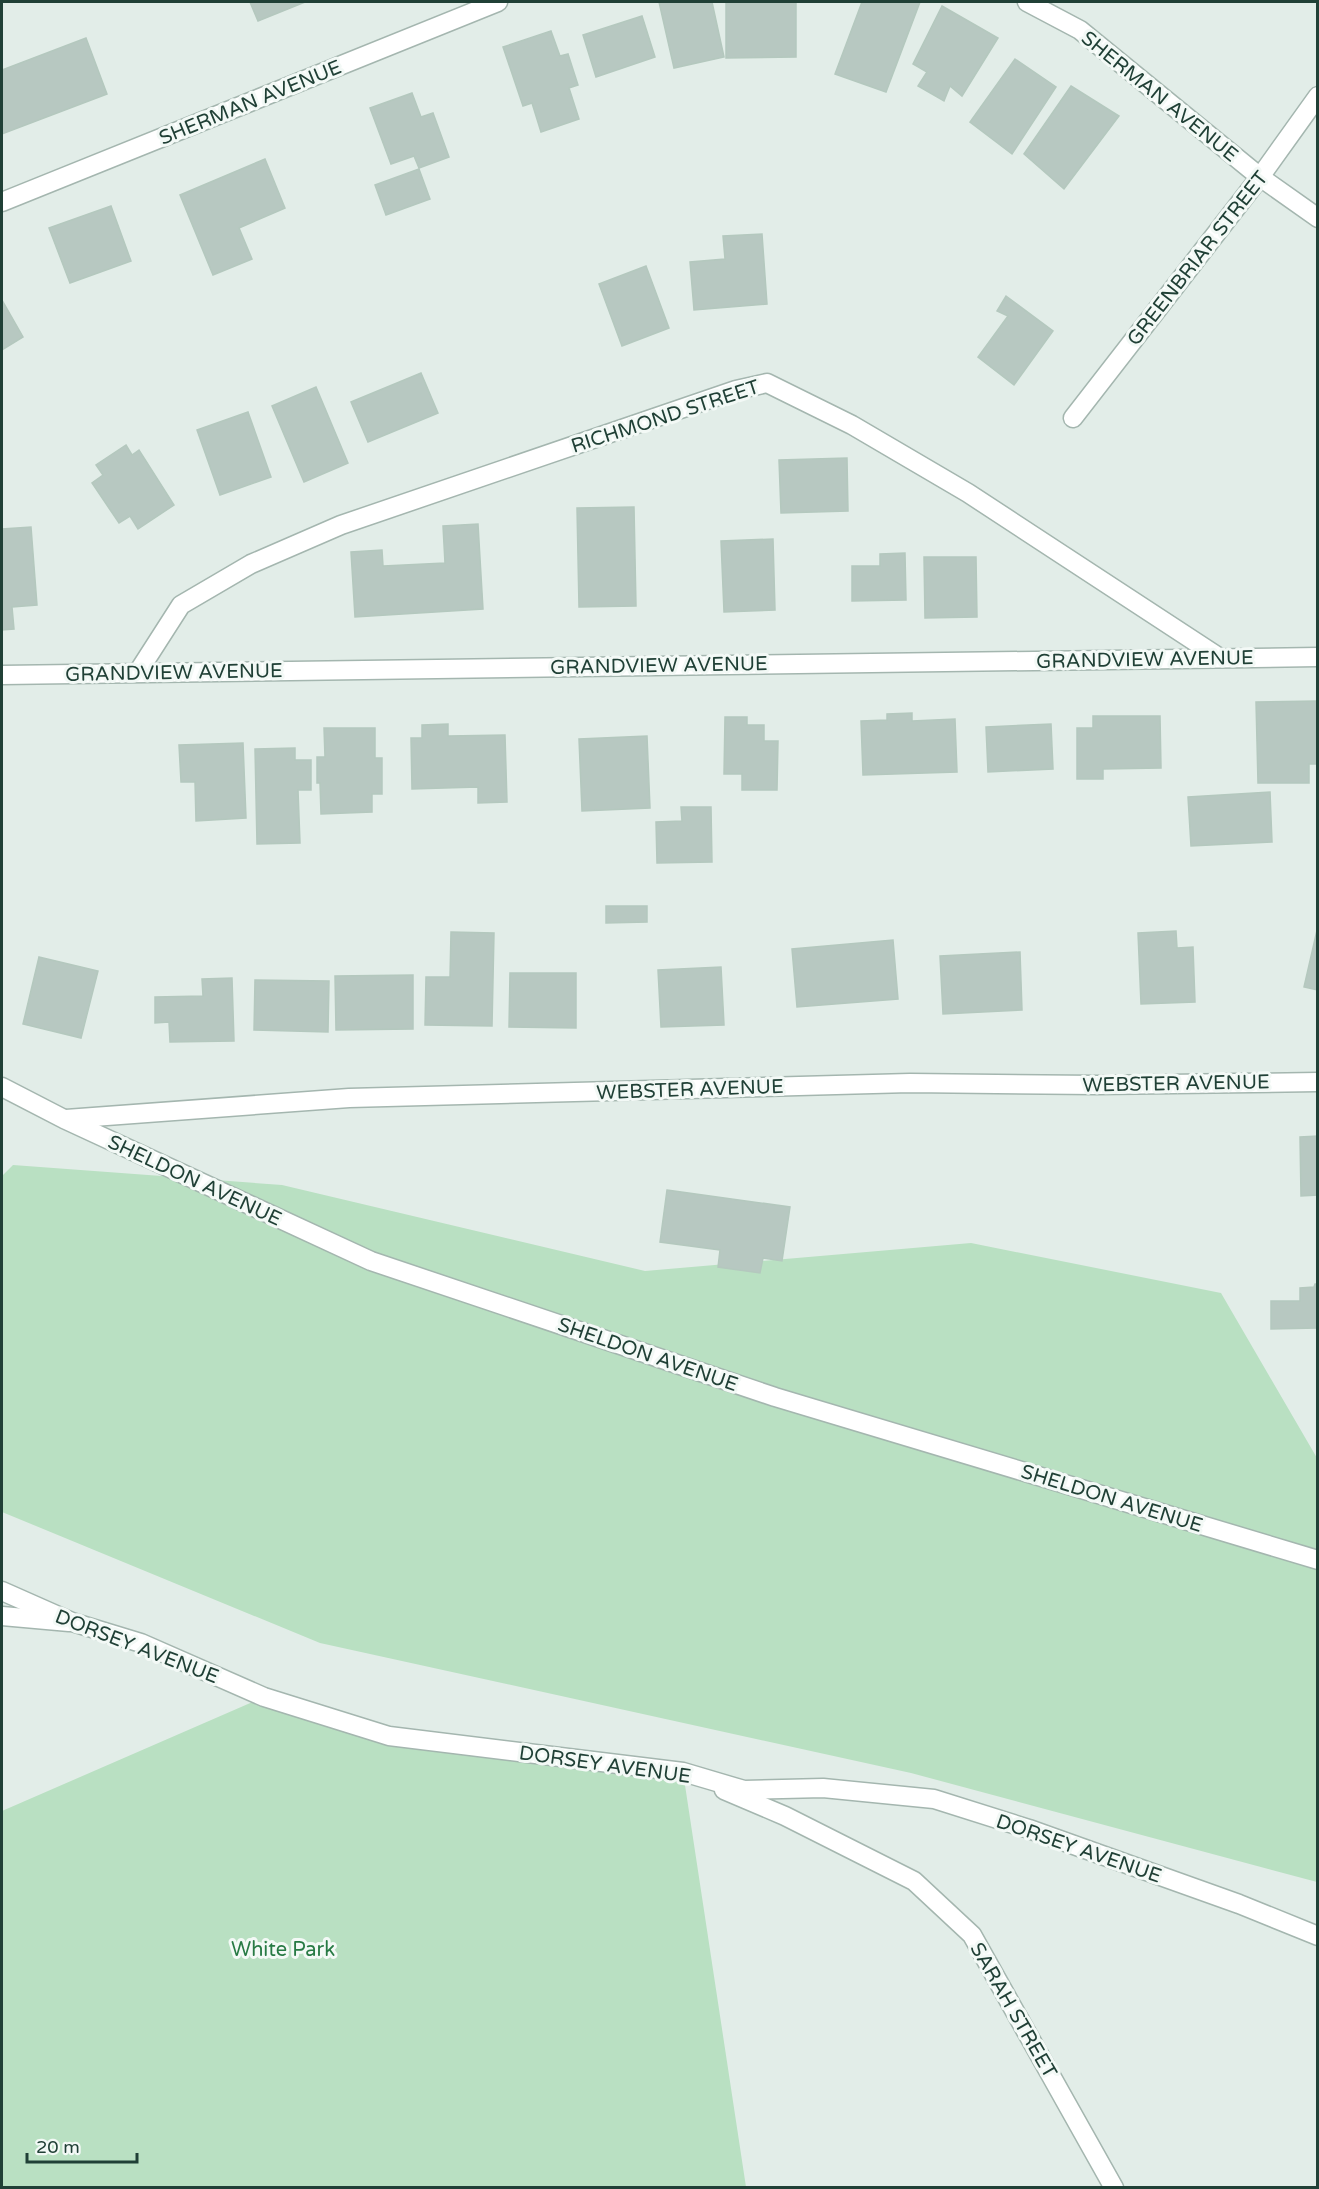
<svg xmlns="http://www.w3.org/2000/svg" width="1319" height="2189" viewBox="0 0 1319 2189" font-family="'Varela Round',sans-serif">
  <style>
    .green { fill: #b9e0c2 }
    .building { fill: #b7c8c1; stroke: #b4c8be; stroke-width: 1.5 }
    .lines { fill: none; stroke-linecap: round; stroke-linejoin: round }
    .minor-casing { stroke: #a4b6af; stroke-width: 21 }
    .tertiary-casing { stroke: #a4b6af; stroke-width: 21 }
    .minor { stroke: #fff; stroke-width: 18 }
    .tertiary { stroke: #fff; stroke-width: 18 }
    .labels { text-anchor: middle; stroke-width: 6; stroke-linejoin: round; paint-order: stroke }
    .street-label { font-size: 20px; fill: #204036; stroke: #f3f9f6 }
    .park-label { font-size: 20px; fill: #277a44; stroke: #f3f9f6 }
  </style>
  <rect width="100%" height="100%" fill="#e2ede8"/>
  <g class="green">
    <polygon points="13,1165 282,1185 645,1271 971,1243 1221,1293 1317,1458 1317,1882 911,1773 320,1643 2,1512 2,1176"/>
    <polygon points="264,1697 430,1741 683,1772 746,2187 2,2187 2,1811"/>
  </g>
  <g class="building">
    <polygon points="250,2 305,2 258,21"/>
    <polygon points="659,2 712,2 724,57 674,68"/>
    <polygon points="726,2 796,2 796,57 726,58"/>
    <polygon points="862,2 920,2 886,92 835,74"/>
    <polygon points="942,6 998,38 962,96 950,86 944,101 918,86 927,72 913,64"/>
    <polygon points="642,16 655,57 596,77 583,35"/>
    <polygon points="551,31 560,56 568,54 578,85 569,88 579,119 541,132 532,103 523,106 503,47"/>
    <polygon points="86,38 107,94 2,134 2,70"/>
    <polygon points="1015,59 1056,87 1012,154 970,122"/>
    <polygon points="1071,86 1119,116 1064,189 1024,154"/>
    <polygon points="412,93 421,117 433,113 449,157 419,168 414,156 391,164 370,108"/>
    <polygon points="265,159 285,208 239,228 252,259 213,275 180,195"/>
    <polygon points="419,169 430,199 386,215 375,185"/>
    <polygon points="111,206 131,261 70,283 49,228"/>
    <polygon points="762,234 767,304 694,310 690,262 725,259 723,236"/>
    <polygon points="646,266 669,328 622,346 599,284"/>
    <polygon points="1006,296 1053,331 1014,385 978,357 1008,316 997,311"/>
    <polygon points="2,300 23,337 2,350"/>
    <polygon points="421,373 438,413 368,442 351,402"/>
    <polygon points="316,387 348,463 304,482 272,406"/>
    <polygon points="248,412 271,477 220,495 197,430"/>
    <polygon points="126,445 132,455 139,450 174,505 138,529 130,516 119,523 92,483 103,475 96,465"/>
    <polygon points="847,458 848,511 781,513 779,460"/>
    <polygon points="634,507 636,606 579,607 577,508"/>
    <polygon points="478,524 483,609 355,617 351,552 382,550 383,566 445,563 443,526"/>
    <polygon points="31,527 37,605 12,607 14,629 2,630 2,529"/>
    <polygon points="773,539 775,610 724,612 721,541"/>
    <polygon points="905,553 906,600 852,601 852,566 880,566 880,554"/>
    <polygon points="924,557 976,557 977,617 925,618"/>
    <polygon points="1317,701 1318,764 1309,764 1309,783 1258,783 1256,702"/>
    <polygon points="912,713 912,721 955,719 957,772 863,775 861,721 887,720 887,714"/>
    <polygon points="1093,716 1160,716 1161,768 1103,769 1103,779 1077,779 1077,728 1093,728"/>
    <polygon points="725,717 747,717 747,725 764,725 764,741 778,741 777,790 742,790 742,774 724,774"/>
    <polygon points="448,724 448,736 505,735 507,802 478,803 478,787 412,789 411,738 422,738 422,725"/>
    <polygon points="1051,724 1053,769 988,772 986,727"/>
    <polygon points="324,728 375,728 375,758 382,758 382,794 372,794 372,812 321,814 320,783 317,783 317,757 325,757"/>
    <polygon points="647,736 650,808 582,811 579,739"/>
    <polygon points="243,743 246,818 196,821 195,782 181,782 179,745"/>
    <polygon points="295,748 295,760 311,760 311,790 298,790 300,843 257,844 255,749"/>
    <polygon points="1270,792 1272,842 1191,846 1188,797"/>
    <polygon points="681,807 711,807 712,862 657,863 656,822 682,821"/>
    <polygon points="606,906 647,906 647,922 606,923"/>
    <polygon points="1318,926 1318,990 1304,987"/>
    <polygon points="1176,931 1177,948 1193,947 1195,1002 1141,1004 1138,933"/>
    <polygon points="451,932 494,933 492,1026 425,1025 426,977 450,977"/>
    <polygon points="893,940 898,999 797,1007 792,949"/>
    <polygon points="1020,952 1022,1010 943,1014 940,956"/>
    <polygon points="39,957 98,971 81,1038 23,1024"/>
    <polygon points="721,967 724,1025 661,1027 658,970"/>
    <polygon points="510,973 576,973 576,1028 509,1027"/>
    <polygon points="413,975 413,1029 336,1030 335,976"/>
    <polygon points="232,978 234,1041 170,1042 169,1022 155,1023 155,997 203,996 202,979"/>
    <polygon points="255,980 329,981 328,1032 254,1030"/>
    <polygon points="1318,1136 1318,1195 1301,1196 1300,1137"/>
    <polygon points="667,1190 790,1207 782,1261 763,1258 760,1273 718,1267 720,1250 660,1242"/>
    <polygon points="1315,1284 1318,1284 1318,1328 1271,1329 1271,1301 1300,1301 1300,1288 1314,1287"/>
  </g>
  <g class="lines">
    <g class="minor-casing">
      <g id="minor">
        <polyline points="1027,2 1080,30 1260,177 1318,218"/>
        <polyline points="2,202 498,2"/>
        <polyline points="1073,418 1260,177 1318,96"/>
        <polyline points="138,672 181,605 251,564 341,525 736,390 767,383 852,425 968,493 1220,658"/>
        <polyline points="2,675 1318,657"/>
        <polyline points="2,1087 64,1119 371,1261 775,1397 1318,1560"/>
        <polyline points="66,1119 349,1098 910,1083 1097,1085 1318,1082"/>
        <polyline points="2,1616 69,1622"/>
        <polyline points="724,1790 785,1816 914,1881 972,1935 1114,2188"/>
      </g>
    </g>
    <g class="tertiary-casing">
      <polyline id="tertiary" points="2,1591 72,1622 141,1643 264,1697 389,1736 683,1772 744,1790 823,1788 934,1799 1029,1829 1239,1904 1318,1936"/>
    </g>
    <use href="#minor" class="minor"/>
    <use href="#tertiary" class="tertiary"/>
  </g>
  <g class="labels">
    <g class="street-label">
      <text transform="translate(1160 96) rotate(39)" y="7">SHERMAN AVENUE</text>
      <text transform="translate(250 102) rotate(-22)" y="7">SHERMAN AVENUE</text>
      <text transform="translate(1197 258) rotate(-52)" y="7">GREENBRIAR STREET</text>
      <text transform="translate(665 416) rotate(-18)" y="7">RICHMOND STREET</text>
      <text transform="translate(1145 659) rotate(-1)" y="7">GRANDVIEW AVENUE</text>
      <text transform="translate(659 665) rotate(-1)" y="7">GRANDVIEW AVENUE</text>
      <text transform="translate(174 672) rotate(-1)" y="7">GRANDVIEW AVENUE</text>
      <text transform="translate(1176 1083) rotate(-1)" y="7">WEBSTER AVENUE</text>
      <text transform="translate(690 1089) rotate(-2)" y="7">WEBSTER AVENUE</text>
      <text transform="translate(195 1180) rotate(25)" y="7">SHELDON AVENUE</text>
      <text transform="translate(648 1354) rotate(19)" y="7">SHELDON AVENUE</text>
      <text transform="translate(1112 1498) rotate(17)" y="7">SHELDON AVENUE</text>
      <text transform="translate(137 1646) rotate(21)" y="7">DORSEY AVENUE</text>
      <text transform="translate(605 1764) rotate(8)" y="7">DORSEY AVENUE</text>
      <text transform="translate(1079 1848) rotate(19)" y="7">DORSEY AVENUE</text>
      <text transform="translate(1014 2010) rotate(60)" y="7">SARAH STREET</text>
    </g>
    <g class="park-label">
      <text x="283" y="1956">White Park</text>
    </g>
  </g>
  <rect width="1319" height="2189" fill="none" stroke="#204036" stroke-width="6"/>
  <path d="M27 2153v9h110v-9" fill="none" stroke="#204036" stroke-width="3"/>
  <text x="36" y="2153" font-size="18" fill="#204036" stroke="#f3f9f6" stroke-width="4.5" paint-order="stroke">20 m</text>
</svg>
